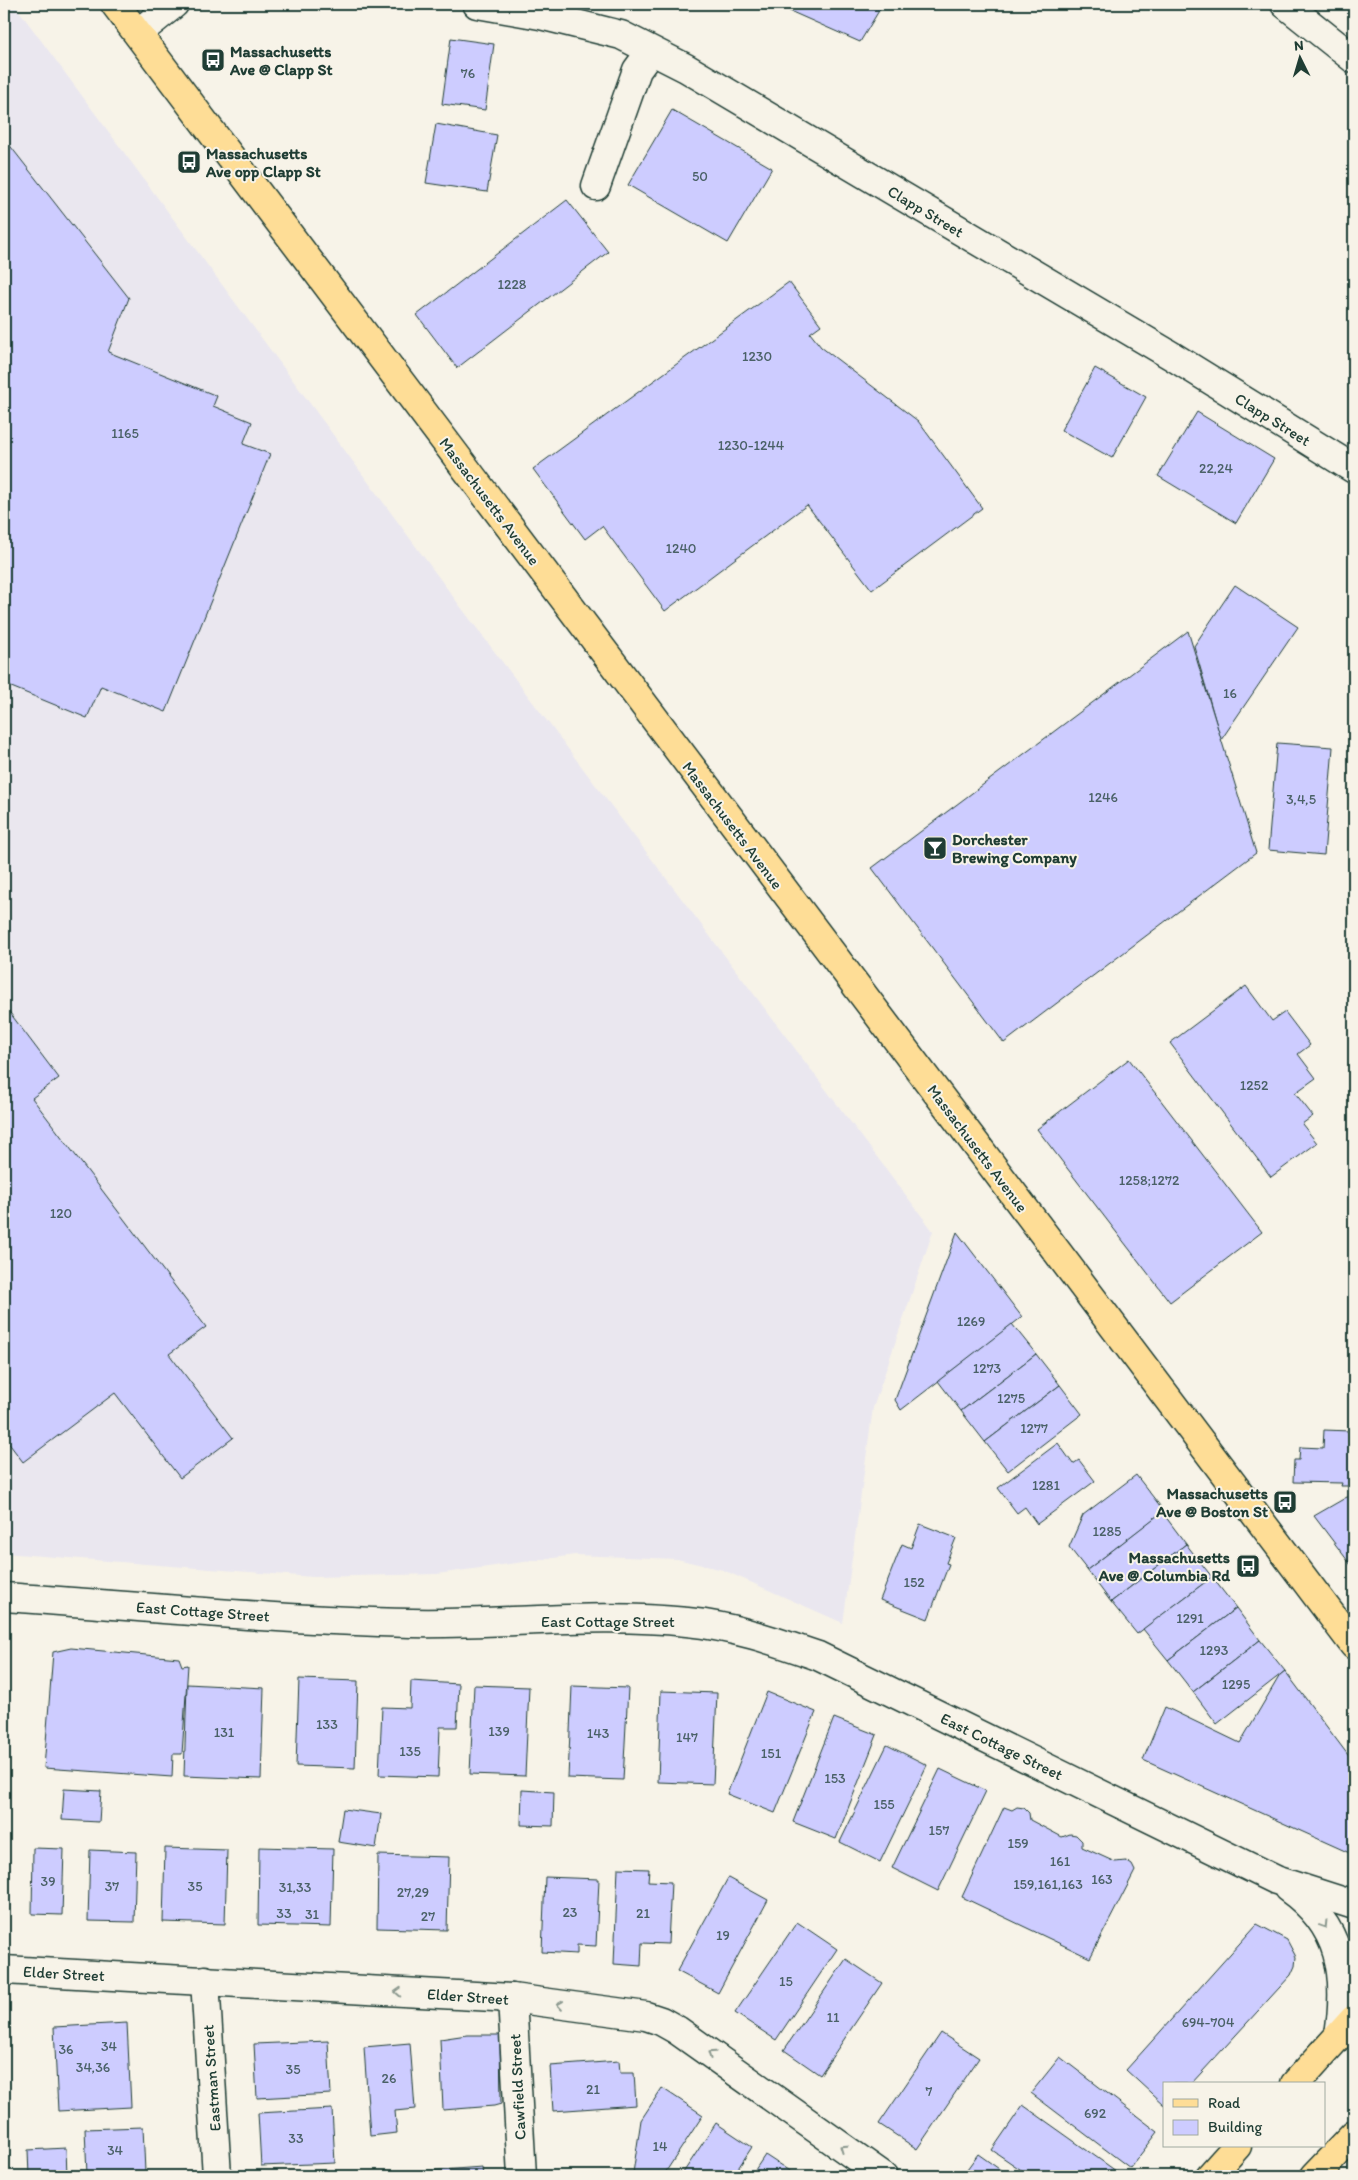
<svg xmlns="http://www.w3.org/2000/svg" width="1358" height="2180" viewBox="0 0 1358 2180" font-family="Itim,sans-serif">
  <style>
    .built { fill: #eae7ef }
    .building { fill: #cdccff; stroke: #1f3d34 }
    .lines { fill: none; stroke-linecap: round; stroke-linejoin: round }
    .minor-casing { stroke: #1f3d34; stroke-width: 31 }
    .major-casing { stroke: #1f3d34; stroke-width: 31 }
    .minor { stroke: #f7f3e8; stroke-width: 28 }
    .major { stroke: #fedd96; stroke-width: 28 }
    .oneway { stroke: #8b988e }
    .labels { text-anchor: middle; stroke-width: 4; stroke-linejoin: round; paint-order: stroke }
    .number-label { font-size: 14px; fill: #4a6167 }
    .poi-label { font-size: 16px; font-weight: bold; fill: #1f3d34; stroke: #f7f3e8; text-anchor: start }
    .street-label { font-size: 16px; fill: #1f3d34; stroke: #f7f3e8 }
  </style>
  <rect width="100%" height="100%" fill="#f7f3e8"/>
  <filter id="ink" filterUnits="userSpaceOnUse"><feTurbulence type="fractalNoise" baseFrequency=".02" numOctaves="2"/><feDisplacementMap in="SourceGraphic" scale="10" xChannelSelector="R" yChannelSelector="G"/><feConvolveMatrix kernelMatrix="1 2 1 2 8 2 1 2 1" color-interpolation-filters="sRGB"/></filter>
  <g filter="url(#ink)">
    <polygon class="built" points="4,4 14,4 460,606 933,1231 873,1408 843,1623 723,1570 677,1559 575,1555 437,1574 313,1577 4,1553"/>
    <g class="building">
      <polygon points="774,4 883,4 860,42"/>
      <polygon points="451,38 494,44 485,110 442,104"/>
      <polygon points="672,110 772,168 728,243 628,185"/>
      <polygon points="436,124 497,135 487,192 426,183"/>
      <polygon points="4,138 129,298 108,352 217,396 213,406 252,422 243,444 270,454 166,712 101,686 87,718 4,684"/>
      <polygon points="567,200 608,252 457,368 417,315"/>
      <polygon points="789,282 821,325 810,333 821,347 918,421 982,508 872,590 807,505 665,611 602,526 585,539 533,469"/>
      <polygon points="1095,368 1146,397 1112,458 1061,430"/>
      <polygon points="1197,412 1274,459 1236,523 1158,476"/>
      <polygon points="1235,585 1298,627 1221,740 1194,646"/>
      <polygon points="1188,631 1256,853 1004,1043 872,868"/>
      <polygon points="1277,743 1333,747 1324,855 1268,850"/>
      <polygon points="1246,986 1272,1021 1285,1012 1310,1045 1298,1054 1316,1078 1295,1093 1313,1116 1302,1124 1317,1143 1271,1177 1170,1043"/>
      <polygon points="4,1005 59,1078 32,1098 206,1327 169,1354 233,1438 180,1478 115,1393 23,1462 4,1437"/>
      <polygon points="1129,1059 1262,1232 1170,1302 1037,1129"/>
      <polygon points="957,1232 1022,1317 901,1410 895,1400"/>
      <polygon points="1012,1324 1036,1354 961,1411 938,1381"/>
      <polygon points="1036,1354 1060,1385 985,1442 961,1411"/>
      <polygon points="1060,1385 1082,1414 1008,1471 985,1442"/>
      <polygon points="1324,1430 1350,1431 1350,1436 1354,1436 1354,1486 1341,1486 1342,1483 1293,1482 1294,1460 1299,1460 1300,1447 1323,1448"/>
      <polygon points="1058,1443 1073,1464 1079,1460 1095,1481 1037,1524 1025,1507 1017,1513 998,1488"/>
      <polygon points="1136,1475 1164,1511 1087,1570 1069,1547 1083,1515"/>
      <polygon points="1347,1497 1354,1497 1354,1569 1314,1516"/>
      <polygon points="1162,1512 1186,1544 1111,1602 1087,1570"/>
      <polygon points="920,1524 956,1538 946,1563 949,1564 928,1619 880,1600 902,1544 911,1548"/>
      <polygon points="1186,1544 1212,1577 1137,1634 1111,1602"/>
      <polygon points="1212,1577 1236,1608 1168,1660 1143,1629"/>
      <polygon points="1236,1608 1260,1640 1193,1692 1168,1660"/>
      <polygon points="1260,1640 1285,1671 1217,1724 1193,1692"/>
      <polygon points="71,1648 179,1658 182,1666 188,1665 182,1754 173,1754 172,1777 44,1768 53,1652"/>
      <polygon points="1285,1671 1354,1763 1354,1855 1143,1760 1165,1707 1240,1743 1280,1675"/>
      <polygon points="299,1679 358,1681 355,1768 296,1766"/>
      <polygon points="411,1681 459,1684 457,1727 440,1727 438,1777 379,1775 382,1707 410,1708"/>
      <polygon points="187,1684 264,1688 261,1779 184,1776"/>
      <polygon points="474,1685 529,1687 525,1776 470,1774"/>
      <polygon points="572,1686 628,1688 623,1780 568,1778"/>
      <polygon points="661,1691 717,1693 713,1784 658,1782"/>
      <polygon points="767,1692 816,1712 775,1813 727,1794"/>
      <polygon points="834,1718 877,1735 836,1839 793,1822"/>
      <polygon points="887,1745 927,1765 880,1862 840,1842"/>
      <polygon points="940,1769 986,1791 938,1891 892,1868"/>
      <polygon points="64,1789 101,1791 99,1822 62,1820"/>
      <polygon points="522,1790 554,1792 553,1826 521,1825"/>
      <polygon points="1004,1807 1012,1810 1017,1807 1024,1808 1029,1813 1030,1820 1062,1837 1070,1834 1076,1835 1082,1841 1082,1847 1115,1862 1126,1861 1132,1865 1135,1871 1090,1958 962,1897"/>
      <polygon points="343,1809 381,1814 376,1848 338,1842"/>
      <polygon points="259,1847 333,1849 331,1927 258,1925"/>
      <polygon points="33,1848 64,1849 62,1915 32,1914"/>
      <polygon points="165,1848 227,1850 225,1924 163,1922"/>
      <polygon points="90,1850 136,1852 134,1922 88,1921"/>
      <polygon points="378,1855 449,1857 447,1930 377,1928"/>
      <polygon points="618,1868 649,1869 648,1881 671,1882 668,1944 642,1943 641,1966 614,1964"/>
      <polygon points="545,1877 599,1879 596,1946 577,1945 577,1954 542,1952"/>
      <polygon points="728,1878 768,1900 718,1993 677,1971"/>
      <polygon points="797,1922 837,1949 776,2040 735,2013"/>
      <polygon points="1257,1924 1287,1940 1296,1957 1295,1966 1291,1975 1191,2084 1164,2084 1164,2105 1126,2070"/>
      <polygon points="846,1959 882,1983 820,2075 784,2050"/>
      <polygon points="127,2023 131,2107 58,2111 54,2027"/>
      <polygon points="941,2033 979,2058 917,2149 879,2124"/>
      <polygon points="467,2035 500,2035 501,2104 494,2106 443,2110 440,2039"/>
      <polygon points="328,2041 331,2094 257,2098 254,2044"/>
      <polygon points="410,2043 415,2109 395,2111 397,2133 370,2136 364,2047"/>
      <polygon points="1060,2057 1158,2132 1130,2168 1031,2093"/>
      <polygon points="619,2061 620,2073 634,2073 636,2105 553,2111 550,2066"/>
      <polygon points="662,2088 703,2115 663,2176 638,2176 633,2173 641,2120"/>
      <polygon points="1023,2105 1123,2176 1030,2176 992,2150"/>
      <polygon points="332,2109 335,2163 261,2166 258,2113"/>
      <polygon points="716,2123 752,2147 733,2176 681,2176"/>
      <polygon points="143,2127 145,2172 87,2174 85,2129"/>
      <polygon points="66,2148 67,2176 29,2176 28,2150"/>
      <polygon points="978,2154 1009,2176 962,2176"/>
      <polygon points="765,2155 797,2176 751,2176"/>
      <polygon points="482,2167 483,2176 389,2176 388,2174"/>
      <polygon points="335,2173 335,2176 277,2176"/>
    </g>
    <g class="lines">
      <g class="minor-casing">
        <g id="minor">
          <polyline points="477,4 540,15 621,35 686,68 1172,356 1354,469"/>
          <polyline points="1285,4 1354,59"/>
          <polyline points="138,33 174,4"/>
          <polyline points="596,186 637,70 651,51"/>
          <path d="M4 1597C139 1606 275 1620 411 1623 503 1625 595 1612 687 1622 732 1626 775 1641 818 1656L1276 1880 1354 1905"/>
          <path d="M1288 1888C1342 1926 1348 1974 1339 2036"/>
          <polyline points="4,1970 512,1998 646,2016 661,2021 677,2030 883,2176"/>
          <polyline points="205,1980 217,2176"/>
          <polyline points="512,1998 522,2176"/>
        </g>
      </g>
      <g class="major-casing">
        <g id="major">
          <polyline points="115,4 1354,1645"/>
          <polyline points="1295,2084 1354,2019"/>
          <polyline points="1210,2176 1237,2146"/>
          <polyline points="1315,2176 1354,2135"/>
        </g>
      </g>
      <use href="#minor" class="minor"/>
      <use href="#major" class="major"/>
    </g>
    <defs><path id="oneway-chevron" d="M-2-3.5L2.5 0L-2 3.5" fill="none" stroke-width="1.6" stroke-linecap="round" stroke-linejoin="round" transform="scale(1.25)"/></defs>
    <g class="oneway">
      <use href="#oneway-chevron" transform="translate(1324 1925) rotate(58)"/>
      <use href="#oneway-chevron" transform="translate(398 1992) rotate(-177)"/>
      <use href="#oneway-chevron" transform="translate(560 2005) rotate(-172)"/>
      <use href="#oneway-chevron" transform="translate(711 2054) rotate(-145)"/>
      <use href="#oneway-chevron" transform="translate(843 2148) rotate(-145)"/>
    </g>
  </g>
  <defs>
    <g id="bus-square" transform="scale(1.25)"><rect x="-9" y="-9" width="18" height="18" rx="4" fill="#1f3d34" stroke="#f7f3e8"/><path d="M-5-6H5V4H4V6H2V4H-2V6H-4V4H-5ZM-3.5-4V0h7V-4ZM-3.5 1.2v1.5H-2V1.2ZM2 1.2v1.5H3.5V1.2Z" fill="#fff"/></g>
    <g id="bar-square" transform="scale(1.25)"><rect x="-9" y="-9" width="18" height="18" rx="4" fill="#1f3d34" stroke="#f7f3e8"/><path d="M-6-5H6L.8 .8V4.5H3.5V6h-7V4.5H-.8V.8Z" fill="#fff"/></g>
  </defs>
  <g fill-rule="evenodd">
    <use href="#bus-square" x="213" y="60"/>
    <use href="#bus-square" x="189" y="162"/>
    <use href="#bar-square" x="935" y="848"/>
    <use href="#bus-square" x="1285" y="1502"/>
    <use href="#bus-square" x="1248" y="1566"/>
  </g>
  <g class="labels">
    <g class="number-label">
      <text x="468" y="78">76</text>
      <text x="700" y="181">50</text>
      <text x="512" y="289">1228</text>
      <text x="757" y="361">1230</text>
      <text x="125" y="438">1165</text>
      <text x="751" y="450">1230-1244</text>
      <text x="1216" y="473">22,24</text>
      <text x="681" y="553">1240</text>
      <text x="1230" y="698">16</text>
      <text x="1103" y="802">1246</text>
      <text x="1301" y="804">3,4,5</text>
      <text x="1254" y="1090">1252</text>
      <text x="1149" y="1185">1258;1272</text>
      <text x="61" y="1218">120</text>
      <text x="971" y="1326">1269</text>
      <text x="987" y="1373">1273</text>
      <text x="1011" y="1403">1275</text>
      <text x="1034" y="1433">1277</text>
      <text x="1046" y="1490">1281</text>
      <text x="1107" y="1536">1285</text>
      <text x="914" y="1587">152</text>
      <text x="1190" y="1623">1291</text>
      <text x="1214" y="1655">1293</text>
      <text x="1236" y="1689">1295</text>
      <text x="327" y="1729">133</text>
      <text x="499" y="1736">139</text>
      <text x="224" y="1737">131</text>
      <text x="598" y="1738">143</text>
      <text x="687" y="1742">147</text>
      <text x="410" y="1756">135</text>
      <text x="771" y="1758">151</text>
      <text x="835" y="1783">153</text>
      <text x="884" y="1809">155</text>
      <text x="939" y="1835">157</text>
      <text x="1018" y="1848">159</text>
      <text x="1060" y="1866">161</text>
      <text x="1102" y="1884">163</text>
      <text x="48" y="1886">39</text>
      <text x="1048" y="1889">159,161,163</text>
      <text x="112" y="1891">37</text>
      <text x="195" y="1891">35</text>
      <text x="295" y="1892">31,33</text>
      <text x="413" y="1897">27,29</text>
      <text x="570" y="1917">23</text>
      <text x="284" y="1918">33</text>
      <text x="643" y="1918">21</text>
      <text x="312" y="1919">31</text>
      <text x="428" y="1921">27</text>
      <text x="723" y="1940">19</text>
      <text x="786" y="1986">15</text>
      <text x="833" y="2022">11</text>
      <text x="1208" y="2027">694-704</text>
      <text x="109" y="2051">34</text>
      <text x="66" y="2054">36</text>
      <text x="93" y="2072">34,36</text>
      <text x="293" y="2074">35</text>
      <text x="389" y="2083">26</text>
      <text x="593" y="2094">21</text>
      <text x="929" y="2096">7</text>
      <text x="1095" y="2118">692</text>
      <text x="296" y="2143">33</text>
      <text x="660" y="2151">14</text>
      <text x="115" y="2155">34</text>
    </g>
    <g class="poi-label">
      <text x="230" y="57">Massachusetts<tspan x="230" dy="18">Ave @ Clapp St</tspan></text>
      <text x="206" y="159">Massachusetts<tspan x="206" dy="18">Ave opp Clapp St</tspan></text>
      <text x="952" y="845">Dorchester<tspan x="952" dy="18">Brewing Company</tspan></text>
      <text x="1268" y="1499" text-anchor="end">Massachusetts<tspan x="1268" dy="18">Ave @ Boston St</tspan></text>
      <text x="1230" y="1563" text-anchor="end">Massachusetts<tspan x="1230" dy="18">Ave @ Columbia Rd</tspan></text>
    </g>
    <g class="street-label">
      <text transform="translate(926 211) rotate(31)" y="6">Clapp Street</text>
      <text transform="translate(1273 419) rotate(32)" y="6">Clapp Street</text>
      <text transform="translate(490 501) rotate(53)" y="6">Massachusetts Avenue</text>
      <text transform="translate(733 825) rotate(53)" y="6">Massachusetts Avenue</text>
      <text transform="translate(978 1148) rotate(53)" y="6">Massachusetts Avenue</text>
      <text transform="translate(203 1611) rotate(4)" y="6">East Cottage Street</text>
      <text x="608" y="1627">East Cottage Street</text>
      <text transform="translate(1002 1746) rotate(26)" y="6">East Cottage Street</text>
      <text transform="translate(64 1973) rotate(3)" y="6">Elder Street</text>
      <text transform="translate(468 1996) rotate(4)" y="6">Elder Street</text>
      <text transform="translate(211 2078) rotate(-94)" y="6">Eastman Street</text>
      <text transform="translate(517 2087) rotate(-93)" y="6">Cawfield Street</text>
    </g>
  </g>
  <rect width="1358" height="2180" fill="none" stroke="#f7f3e8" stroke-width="20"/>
  <rect x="10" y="10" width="1338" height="2160" fill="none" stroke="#1f3d34" stroke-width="2" filter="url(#ink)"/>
  <rect x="1163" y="2082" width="162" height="65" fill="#f7f3e8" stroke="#a1aaa0"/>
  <rect x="1173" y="2099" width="25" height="8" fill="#fedd96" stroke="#a1aaa0"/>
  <text x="1208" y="2108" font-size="15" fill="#1f3d34">Road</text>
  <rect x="1173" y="2120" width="25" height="15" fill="#cdccff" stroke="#a1aaa0"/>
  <text x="1208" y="2132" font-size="15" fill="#1f3d34">Building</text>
  <g transform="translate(1300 58) rotate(355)" stroke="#f7f3e8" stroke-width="4" paint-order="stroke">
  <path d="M0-4L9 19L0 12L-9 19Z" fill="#1f3d34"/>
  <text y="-8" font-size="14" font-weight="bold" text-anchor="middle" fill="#1f3d34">N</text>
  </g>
</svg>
